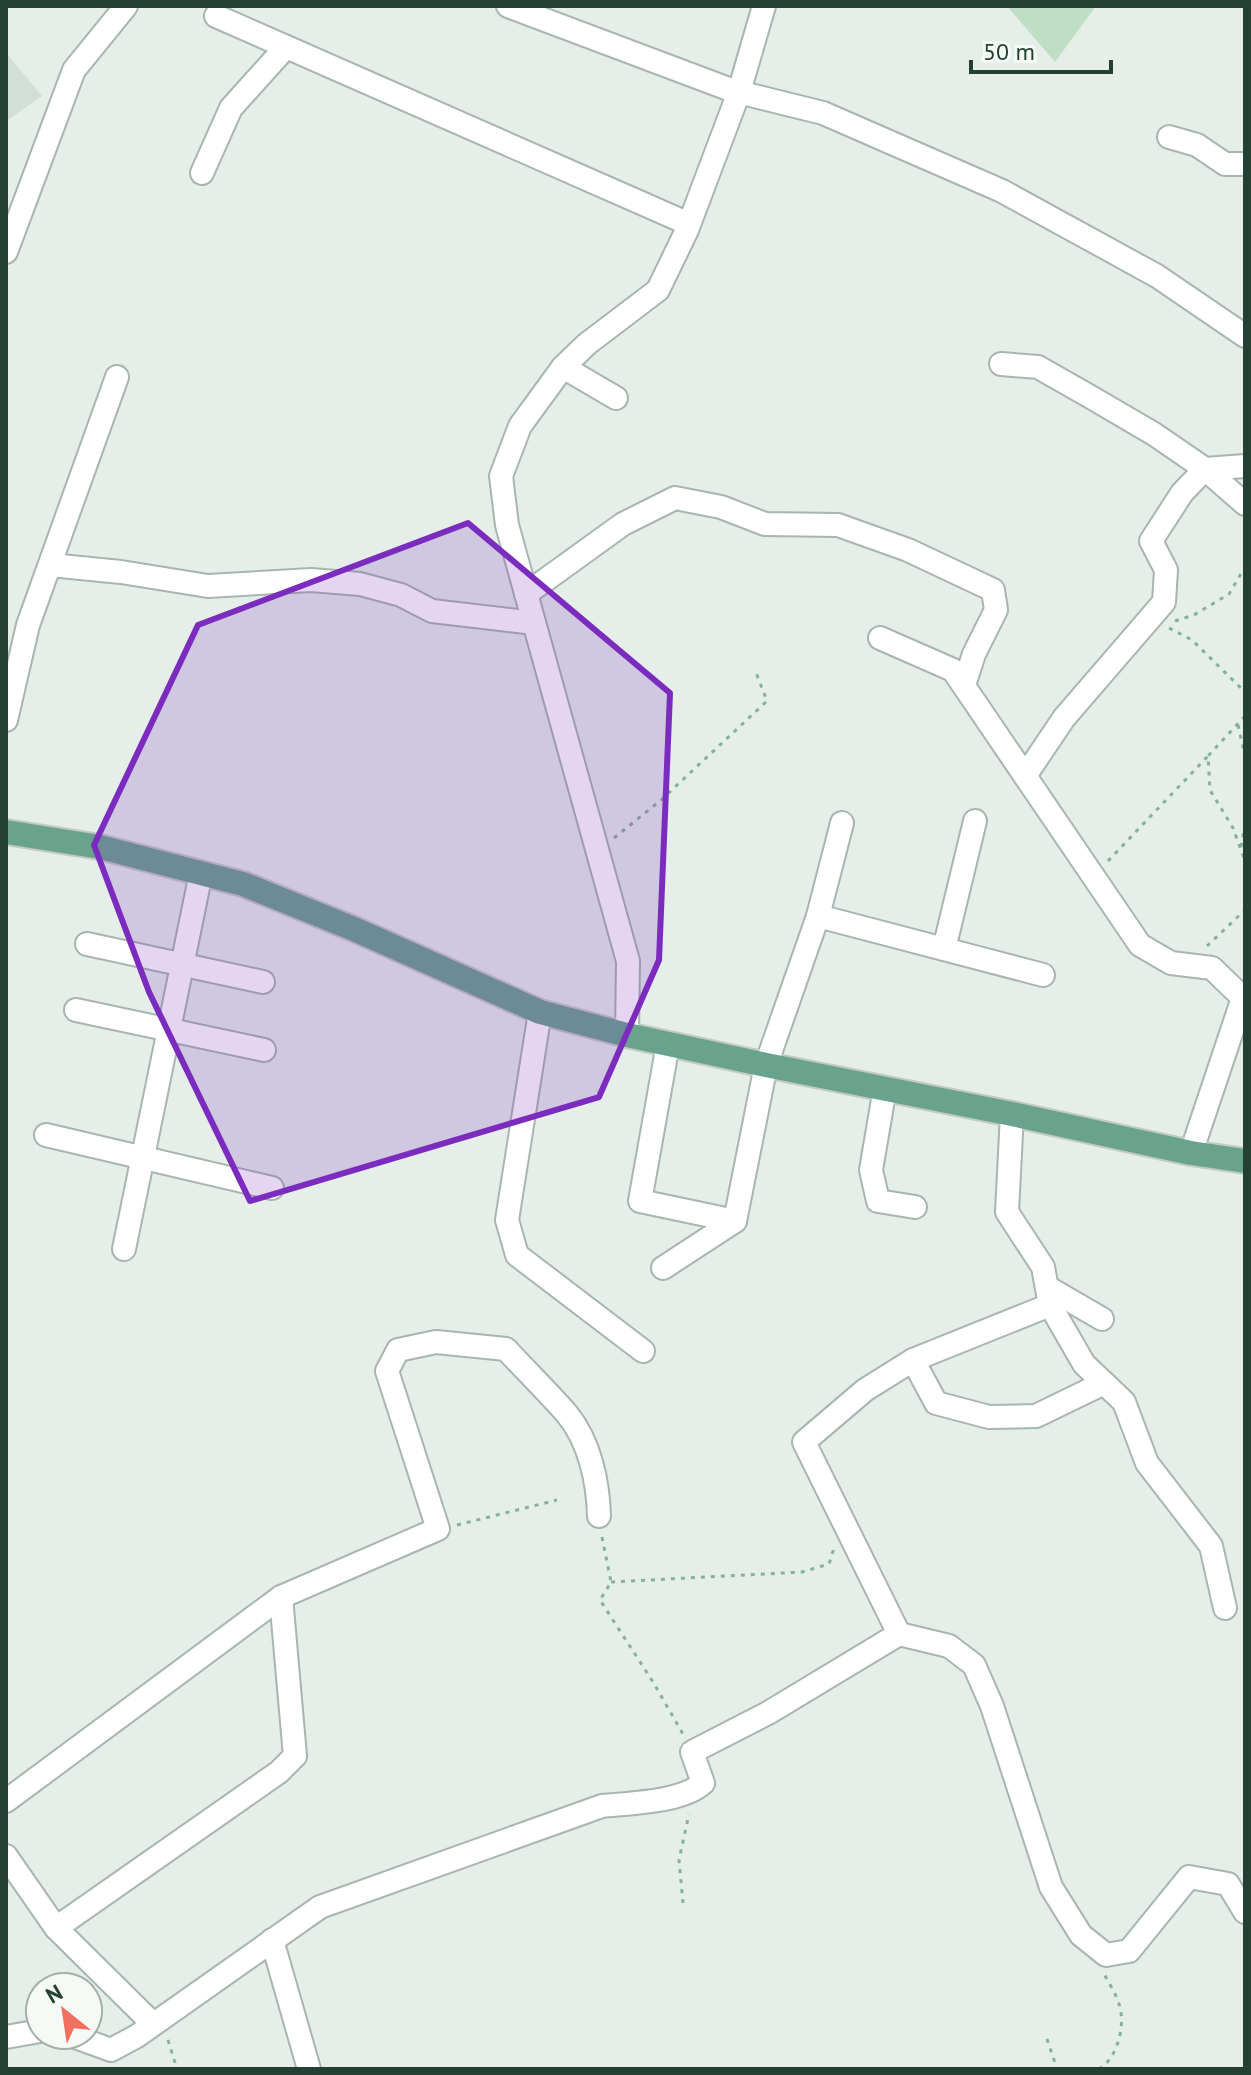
<svg xmlns="http://www.w3.org/2000/svg" width="1251" height="2075" viewBox="0 0 1251 2075" font-family="'PT Sans',sans-serif">
  <style>
    .built { fill: #d3ded8 }
    .green { fill: #bedfc3 }
    .lines { fill: none; stroke-linecap: round; stroke-linejoin: round }
    .minor-casing { stroke: #a7b6af; stroke-width: 26 }
    .major-casing { stroke: #c2cac6; stroke-width: 28 }
    .path { stroke: #85b19e; stroke-width: 3; stroke-dasharray: 4 6; stroke-linecap: butt }
    .minor { stroke: #fff; stroke-width: 22 }
    .major { stroke: #6aa38d; stroke-width: 24 }
    .marked { fill: #7b2cbf; fill-opacity: 0.2; stroke: #7b2cbf; stroke-width: 6; stroke-linejoin: round }
  </style>
  <rect width="100%" height="100%" fill="#e5eee9"/>
  <polygon class="built" points="6,53 42,96 6,121"/>
  <polygon class="green" points="1007,6 1096,6 1055,62"/>
  <g class="lines">
    <g class="minor-casing">
      <g id="minor">
        <polyline points="508,6 734,91 823,113 1002,191 1157,276 1245,336"/>
        <polyline points="216,16 689,224"/>
        <polyline points="1169,137 1197,145 1225,164 1245,164"/>
        <polyline points="202,173 231,108 286,47"/>
        <polyline points="6,252 74,70 126,6"/>
        <polyline points="1001,364 1038,367 1089,396 1154,434 1205,469 1245,504"/>
        <polyline points="563,367 616,398"/>
        <polyline points="50,565 121,572 208,586 311,580 360,584 401,595 432,611 534,623"/>
        <polyline points="526,594 623,524 675,498 721,507 765,524 838,525 908,550 993,590 996,610 974,654 964,685"/>
        <polyline points="880,638 953,670 1140,945 1171,963 1212,968 1243,998 1191,1153"/>
        <polyline points="6,720 28,625 117,377"/>
        <polyline points="1025,776 1064,718 1164,602 1166,570 1151,541 1182,493 1205,469 1245,466"/>
        <polyline points="818,916 1043,975"/>
        <polyline points="87,944 263,982"/>
        <polyline points="944,949 975,821"/>
        <polyline points="76,1010 264,1050"/>
        <polyline points="540,1012 507,1220 517,1255 643,1351"/>
        <polyline points="627,1035 628,961 507,525 501,476 520,426 563,367 587,344 658,290 687,230 739,92 764,6"/>
        <polyline points="668,1044 640,1201 735,1221 766,1065 818,916 842,823"/>
        <polyline points="885,1088 871,1170 878,1201 915,1207"/>
        <polyline points="1012,1114 1007,1212 1043,1267 1050,1305 913,1360 865,1390 804,1442 899,1634 949,1646 974,1665 992,1706 1051,1887 1081,1935 1106,1955 1129,1951 1189,1877 1228,1884 1245,1912"/>
        <polyline points="46,1135 272,1188"/>
        <polyline points="124,1249 201,873"/>
        <polyline points="663,1268 735,1221"/>
        <polyline points="1047,1287 1102,1319"/>
        <polyline points="1050,1305 1084,1364 1124,1402 1147,1463 1211,1546 1225,1608"/>
        <polyline points="913,1360 936,1403 989,1417 1036,1416 1104,1383"/>
        <path d="M6 1801 281 1597 438 1529 387 1371 398 1350 436 1342 506 1349C526 1371 548 1392 567 1414 590 1442 598 1482 599 1516"/>
        <polyline points="6,1856 56,1928 152,2023"/>
        <polyline points="56,1928 279,1772 295,1756 281,1597"/>
        <polyline points="272,1940 309,2069"/>
        <path d="M70 2035 111 2050 137 2036 320 1907 602 1806C631 1803 682 1802 703 1783L692 1752 768 1713 899 1634"/>
        <polyline points="6,2037 40,2031"/>
      </g>
    </g>
    <g class="major-casing">
      <polyline id="major" points="6,832 100,847 243,884 354,929 540,1012 627,1035 766,1065 1012,1114 1191,1153 1245,1161"/>
    </g>
    <g class="path">
      <polyline points="1175,621 1194,615 1229,594 1245,567"/>
      <polyline points="1169,628 1192,640 1245,692"/>
      <polyline points="1245,716 1208,756 1210,790 1233,828 1245,861"/>
      <polyline points="1238,725 1245,756"/>
      <polyline points="614,838 660,801 767,701 755,670"/>
      <polyline points="1241,847 1245,824"/>
      <polyline points="1108,861 1208,756"/>
      <polyline points="1207,946 1245,910"/>
      <polyline points="457,1525 557,1500"/>
      <polyline points="602,1537 611,1582 600,1600 653,1682 683,1734"/>
      <polyline points="611,1582 802,1572 829,1564 834,1548"/>
      <polyline points="683,1903 679,1860 689,1814"/>
      <polyline points="1047,2039 1057,2069"/>
      <polyline points="168,2040 177,2069"/>
      <path d="M1099 2069C1118 2058 1126 2024 1119 2004 1116 1994 1109 1983 1104 1974"/>
    </g>
    <use href="#minor" class="minor"/>
    <use href="#major" class="major"/>
  </g>
  <path class="marked" d="M468 523 670 693 659 960 599 1097 250 1201 149 992 94 845 198 625Z"/>
  <rect width="1251" height="2075" fill="none" stroke="#244035" stroke-width="16"/>
  <g transform="translate(64 2011) rotate(330)"><circle r="38" fill="#f6faf7" stroke="#a2b0a9" stroke-width="2"/>
  <path d="M0-6L14 30L0 20L-14 30Z" fill="#f17060"/>
  <text y="-12" font-size="22" font-weight="bold" text-anchor="middle" fill="#244035">N</text>
  </g>
  <path d="M971 60v12h140v-12" fill="none" stroke="#244035" stroke-width="4"/>
  <text x="983" y="60" font-size="24" fill="#244035" stroke="#f6faf7" stroke-width="6" paint-order="stroke">50 m</text>
</svg>
